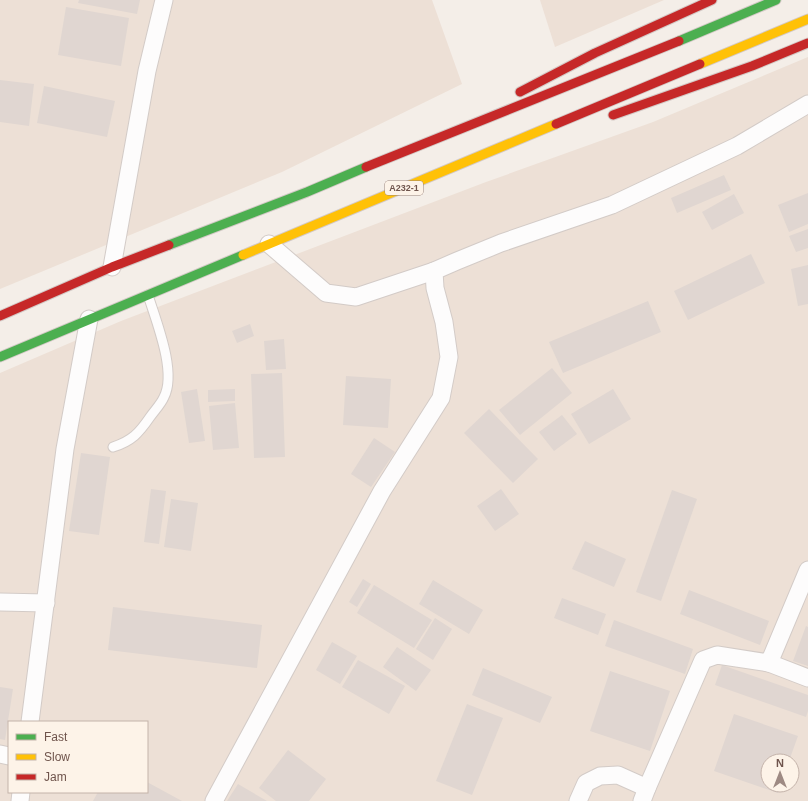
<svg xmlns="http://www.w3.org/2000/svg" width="808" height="801" viewBox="0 0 808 801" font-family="Arial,sans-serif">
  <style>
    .residential { fill: #ede0d6; fill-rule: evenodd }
    .building { fill: #e0d6d1 }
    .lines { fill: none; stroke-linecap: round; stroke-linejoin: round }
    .lane-casing { stroke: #d3cbc7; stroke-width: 11 }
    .street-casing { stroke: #d3cbc7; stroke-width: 19 }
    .fast-casing { stroke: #d3c9c6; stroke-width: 11 }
    .slow-casing { stroke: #d3c9c6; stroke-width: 11 }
    .jam-casing { stroke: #d3c9c6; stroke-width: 11 }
    .lane { stroke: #fdfcfc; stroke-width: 9 }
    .street { stroke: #fdfcfc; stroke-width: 17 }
    .fast { stroke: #4caf50; stroke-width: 9 }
    .slow { stroke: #ffc107; stroke-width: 9 }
    .jam { stroke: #c62828; stroke-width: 9 }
    .labels { text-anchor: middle; stroke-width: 3.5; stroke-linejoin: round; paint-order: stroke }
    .shield { fill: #fdf3e8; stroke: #9a847b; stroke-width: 1 }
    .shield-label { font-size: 9px; font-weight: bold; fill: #6f544c }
  </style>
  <rect width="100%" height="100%" fill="#f4eee8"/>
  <g class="residential">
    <polygon points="0,0 432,0 462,84 282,172 0,289"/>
    <polygon points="540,0 664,0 555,47"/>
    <path d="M808 57V801H0V373L121 321 486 182 653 122ZM9 722H147V792H9ZM768 761H792V785H768Z"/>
  </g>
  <g class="building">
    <polygon points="79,0 140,0 137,14 78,3"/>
    <polygon points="66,7 129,18 121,66 58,55"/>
    <polygon points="0,80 34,84 29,126 0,122"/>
    <polygon points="44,86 115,101 107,137 37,123"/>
    <polygon points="724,175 731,190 677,213 671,198"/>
    <polygon points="808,193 808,224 789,232 778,205"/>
    <polygon points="734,194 744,213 712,230 702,212"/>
    <polygon points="808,229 808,248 796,252 789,236"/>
    <polygon points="751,254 765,283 688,320 674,291"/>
    <polygon points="808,265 808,304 798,306 791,269"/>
    <polygon points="648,301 661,332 563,373 549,342"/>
    <polygon points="250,324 254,336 237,343 232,331"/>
    <polygon points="284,339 286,369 266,370 264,341"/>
    <polygon points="552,368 572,393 520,435 499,410"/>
    <polygon points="282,373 285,457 254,458 251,374"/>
    <polygon points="346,376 391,379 388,428 343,425"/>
    <polygon points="197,389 205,441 189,443 181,392"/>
    <polygon points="235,389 235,401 208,402 208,390"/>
    <polygon points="613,389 631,419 589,444 571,414"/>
    <polygon points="235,403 239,448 213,450 209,406"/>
    <polygon points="489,409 538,459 513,483 464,433"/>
    <polygon points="562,415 577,434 554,451 539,432"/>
    <polygon points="374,438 395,452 371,487 351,474"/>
    <polygon points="81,453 110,457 99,535 69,531"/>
    <polygon points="151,489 166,491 159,544 144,542"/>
    <polygon points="501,489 519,514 495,531 477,506"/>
    <polygon points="672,490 697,499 661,601 636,592"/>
    <polygon points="171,499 198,503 191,551 164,547"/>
    <polygon points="585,541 626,559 614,587 572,569"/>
    <polygon points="363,579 371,584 357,607 349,602"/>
    <polygon points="433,580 483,610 469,634 419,604"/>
    <polygon points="374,585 432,620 414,648 357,613"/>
    <polygon points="689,590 769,621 760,645 680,614"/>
    <polygon points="562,598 606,614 598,635 554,618"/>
    <polygon points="113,607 262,625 257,668 108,650"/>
    <polygon points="435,618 452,629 433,660 416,649"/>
    <polygon points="614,620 693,649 685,674 605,646"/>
    <polygon points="806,626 808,627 808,666 793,661"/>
    <polygon points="332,642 357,656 340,684 316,670"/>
    <polygon points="397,647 431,670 416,691 383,667"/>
    <polygon points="358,660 405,686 389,714 342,687"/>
    <polygon points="722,665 808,695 808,711 806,717 715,685"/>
    <polygon points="483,668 552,697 540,723 472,695"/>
    <polygon points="610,671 670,691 650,751 590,731"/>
    <polygon points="0,687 13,689 5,740 0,739"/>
    <polygon points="467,704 503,718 472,795 436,781"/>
    <polygon points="734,714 798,736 789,761 768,761 768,785 781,785 778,793 714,771"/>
    <polygon points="288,750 326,779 309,801 276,801 259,788"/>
    <polygon points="147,782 182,801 93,801 98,792 147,792"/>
    <polygon points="238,784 267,801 227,801"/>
  </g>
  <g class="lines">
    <g class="lane-casing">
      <path id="lane" d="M113 447C132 441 139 433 150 417 155 410 161 404 164 397 177 372 156 321 148 295"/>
    </g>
    <g class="street-casing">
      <g id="street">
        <polyline points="269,244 326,293 356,297 434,271"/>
        <polyline points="112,267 147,71 164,0"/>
        <polyline points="0,602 46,603"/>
        <polyline points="769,663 808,678"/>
        <polyline points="30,722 65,449 89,319"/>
        <polyline points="0,754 9,756"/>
        <polyline points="647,788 703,660 717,655 769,663 808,570"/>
        <polyline points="20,801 21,792"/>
        <polyline points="214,801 382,491 441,398 449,357 444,322 435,288 434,271 457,261 501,243 612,205 737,146 808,104"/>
        <polyline points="578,801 586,783 600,776 618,775 647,788 642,801"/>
      </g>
    </g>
    <g class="fast-casing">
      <g id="fast">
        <polyline points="679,41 776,0"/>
        <polyline points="169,245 307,192 366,167"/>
        <polyline points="0,357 243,255"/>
      </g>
    </g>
    <g class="slow-casing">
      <g id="slow">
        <polyline points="700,64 808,19"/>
        <polyline points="243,255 556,124"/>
      </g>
    </g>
    <g class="jam-casing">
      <g id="jam">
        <polyline points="520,92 595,53 712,0"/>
        <polyline points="613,115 752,66 808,43"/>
        <polyline points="556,124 700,64"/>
        <polyline points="366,167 679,41"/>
        <polyline points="0,316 112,267 169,245"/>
      </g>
    </g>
    <use href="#lane" class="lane"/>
    <use href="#street" class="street"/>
    <use href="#fast" class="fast"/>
    <use href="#slow" class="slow"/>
    <use href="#jam" class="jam"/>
  </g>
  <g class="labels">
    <rect class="shield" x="385" y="181" width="38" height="14" rx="3"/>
    <g class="shield-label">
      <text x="404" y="191">A232-1</text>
    </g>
  </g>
  <rect x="8" y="721" width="140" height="72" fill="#fdf3e8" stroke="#c4b3aa"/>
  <rect x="16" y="734" width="20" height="6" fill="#4caf50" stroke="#c4b3aa"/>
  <text x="44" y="741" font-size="12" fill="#6f544c">Fast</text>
  <rect x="16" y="754" width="20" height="6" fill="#ffc107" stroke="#c4b3aa"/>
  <text x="44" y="761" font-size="12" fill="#6f544c">Slow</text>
  <rect x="16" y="774" width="20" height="6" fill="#c62828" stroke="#c4b3aa"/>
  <text x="44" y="781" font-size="12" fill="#6f544c">Jam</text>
  <g transform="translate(780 773)"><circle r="19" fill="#fdf3e8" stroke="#c4b3aa"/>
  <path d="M0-3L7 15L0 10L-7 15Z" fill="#9e8a83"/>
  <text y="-6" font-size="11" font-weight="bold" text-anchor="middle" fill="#6f544c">N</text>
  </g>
</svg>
